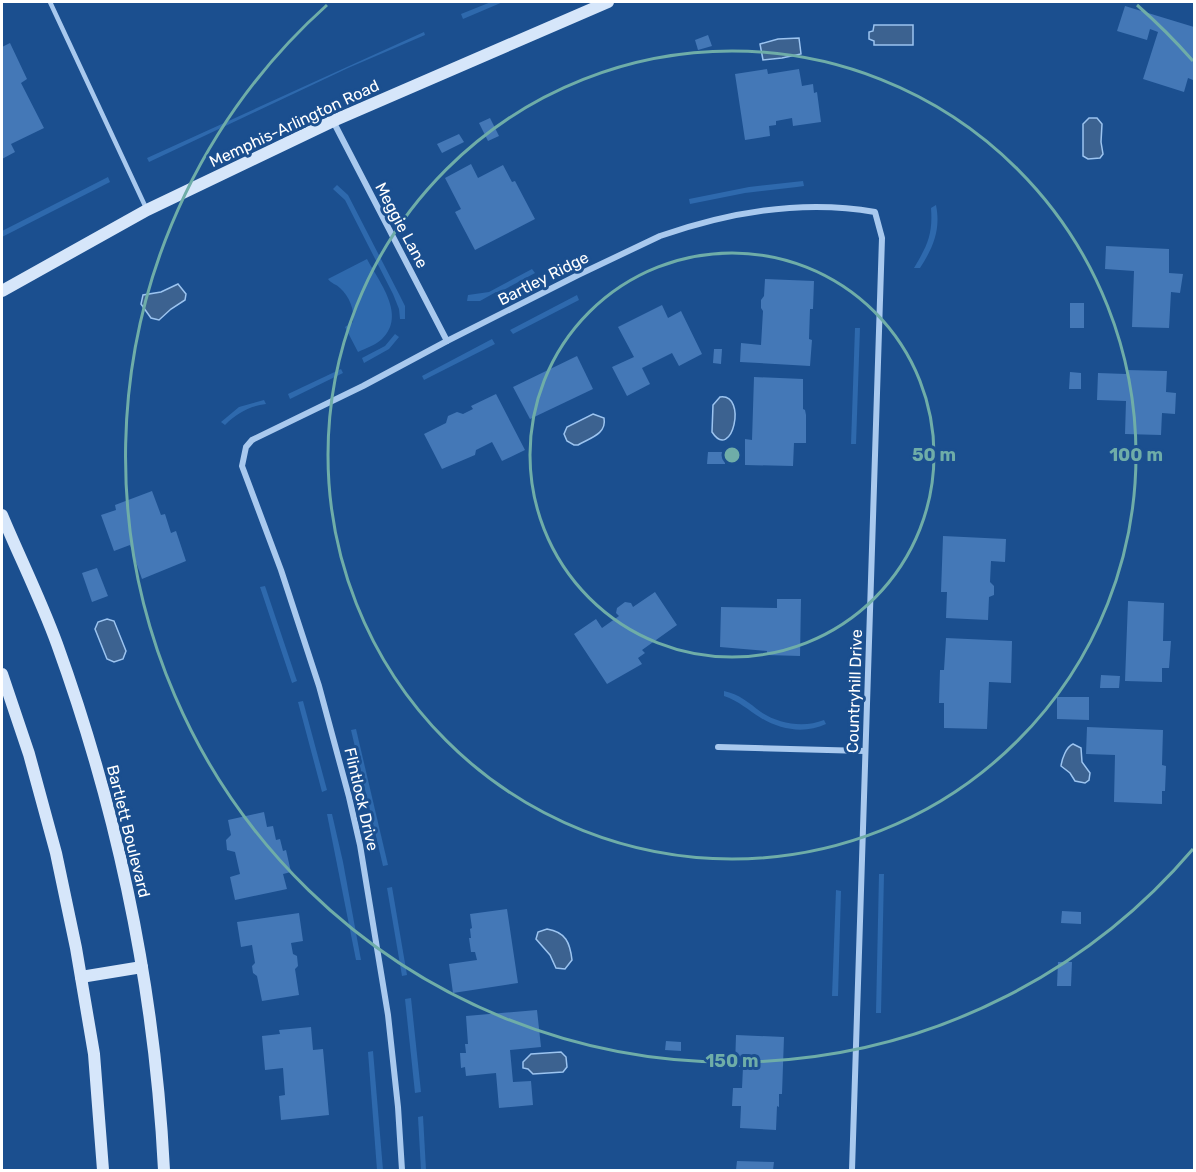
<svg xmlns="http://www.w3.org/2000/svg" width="1196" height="1172" viewBox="0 0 1196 1172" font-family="Rubik,sans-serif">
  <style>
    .green { fill: #2e69ad }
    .water { fill: #3c6290; stroke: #9cc4f0; stroke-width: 1.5 }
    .building { fill: #4478b7 }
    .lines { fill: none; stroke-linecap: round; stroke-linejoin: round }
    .lane { stroke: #a9c9ee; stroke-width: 4.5 }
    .street { stroke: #a9c9ee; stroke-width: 6 }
    .secondary { stroke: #d6e6fa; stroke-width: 12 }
    .ring { fill: none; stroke: #6fada8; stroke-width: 3 }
    .labels { text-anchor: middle; stroke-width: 6; stroke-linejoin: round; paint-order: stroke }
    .street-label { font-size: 16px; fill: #fff; stroke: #1b4f8f }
    .centre { fill: #6fada8; stroke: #1b4f8f; stroke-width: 3 }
    .ring-label { font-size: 18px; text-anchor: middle; font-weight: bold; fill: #6fada8; stroke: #1b4f8f; stroke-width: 6; stroke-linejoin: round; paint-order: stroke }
  </style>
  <rect width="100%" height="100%" fill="#1b4f8f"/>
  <g class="green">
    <polygon points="491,2 503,2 463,19 461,14"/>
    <polygon points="424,32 425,35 348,68 149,162 147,158"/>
    <polygon points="108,177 110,182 2,237 2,231"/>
    <polygon points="803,181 804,186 797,187 745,193 690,204 689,199 749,187"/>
    <polygon points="337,185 348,195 400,296 405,306 405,319 400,319 399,309 393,294 345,200 333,189"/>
    <path d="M936 205C941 230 933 248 920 268H914C927 246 933 235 931 208Z"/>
    <path d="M367 259C379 282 407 315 382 339 376 345 366 348 358 352L345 327 353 322C355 310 349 296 340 288 336 284 332 284 328 279Z"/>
    <polygon points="532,269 535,273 498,293 496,292 480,301 467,301 468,295 489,292"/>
    <polygon points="577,295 579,300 513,334 510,330"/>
    <polygon points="855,328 860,328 856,444 851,444"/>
    <polygon points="395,334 399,337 389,349 364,363 362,358 385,346"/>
    <polygon points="492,339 495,344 424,380 422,376"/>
    <polygon points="341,369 343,373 290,399 288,394"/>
    <path d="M264 400 266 404C250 406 237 413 225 425L221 422 239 407Z"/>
    <polygon points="265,586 297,681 292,683 260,587"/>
    <path d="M724 691C739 694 749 703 761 712 779 724 804 728 824 720L826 724C805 734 781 730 761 718 748 710 739 701 724 696Z"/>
    <polygon points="303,701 327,790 322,792 298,702"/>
    <polygon points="356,729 388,865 383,866 351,730"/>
    <polygon points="327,814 332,814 343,862 361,960 356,960"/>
    <polygon points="879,874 884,874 881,1013 876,1013"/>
    <polygon points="392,887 407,975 402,976 387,888"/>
    <polygon points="836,890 841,891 838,996 832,996"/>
    <polygon points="411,998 421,1092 415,1093 405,999"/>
    <polygon points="373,1051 383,1170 377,1170 368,1052"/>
    <polygon points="423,1116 426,1170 421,1170 418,1117"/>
  </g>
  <g class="water">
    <polygon points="874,25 913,25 913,45 874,45 874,41 869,39 869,32 873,31"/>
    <polygon points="799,38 801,54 782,58 763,60 760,44 778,39"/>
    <polygon points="1089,118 1097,118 1102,124 1101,142 1103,154 1100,158 1088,159 1083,156 1083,124"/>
    <polygon points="178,284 186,294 185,300 171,309 159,320 151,318 141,304 143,295 161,292"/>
    <path d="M720 397C748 393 732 463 712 432L713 405Z"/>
    <path d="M593 414 604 418C607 434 590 438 578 445H574L567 441 564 434 567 427Z"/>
    <polygon points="107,619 114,621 126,651 123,659 114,662 107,659 95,629 98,622"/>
    <path d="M1073 744 1081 748 1082 762 1090 773 1089 780 1085 783 1075 781 1070 773 1061 766C1062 759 1066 747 1073 744Z"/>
    <path d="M547 929C566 932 570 943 572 960L565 969 556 968 550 955 536 939 538 932Z"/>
    <polygon points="561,1052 566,1057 567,1067 563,1072 533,1074 528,1069 523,1068 523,1062 531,1054"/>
  </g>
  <g class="building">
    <polygon points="1125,6 1194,27 1194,76 1193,80 1188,78 1184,92 1143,79 1158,32 1150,29 1147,40 1117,31"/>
    <polygon points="708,35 712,46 698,50 695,40"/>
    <polygon points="10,43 27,79 21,83 44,128 11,144 15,152 2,159 2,47"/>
    <polygon points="767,69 768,74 799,69 802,86 813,84 814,93 817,92 821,122 793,126 792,118 776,121 776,125 769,126 770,136 745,140 735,74"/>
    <polygon points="490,118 499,136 488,141 479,123"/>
    <polygon points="459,134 464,142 442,153 437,144"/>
    <polygon points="471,164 478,178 503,165 512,182 515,181 535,219 475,250 455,212 461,209 445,178"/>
    <polygon points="1106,246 1169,249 1169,273 1183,274 1180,293 1171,292 1169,328 1132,327 1134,271 1105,269"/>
    <polygon points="765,279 814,281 813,309 810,309 809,339 812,340 810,366 740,362 741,343 761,345 763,311 761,308 761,300 764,296"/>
    <rect x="1070" y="303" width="14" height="25"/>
    <polygon points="662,305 668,318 681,311 702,354 679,366 672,353 642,368 650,384 627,396 612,367 634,357 618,327"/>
    <polygon points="714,349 722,349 721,364 713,363"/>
    <polygon points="577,356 593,389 530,419 513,387"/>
    <polygon points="1126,370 1167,371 1166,392 1176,393 1175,414 1162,413 1161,435 1125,434 1126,401 1097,400 1098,373 1126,374"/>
    <polygon points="1070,372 1081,373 1081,389 1069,389"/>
    <polygon points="754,377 803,379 803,409 805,410 806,415 806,443 794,443 793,466 745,465 745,439 752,440"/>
    <polygon points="496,394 525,450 502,461 492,442 476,450 475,455 442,469 424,434 446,423 448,416 457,412 463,414 473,409 471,406"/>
    <polygon points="708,452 725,452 725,464 707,464"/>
    <polygon points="152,491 161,515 165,514 171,533 176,531 186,561 142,579 130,545 114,551 101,515 116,510 115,505"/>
    <polygon points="943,536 1006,539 1005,562 991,561 990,582 994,586 994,595 989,597 988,620 946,618 947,592 941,592"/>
    <polygon points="97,568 108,596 92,602 82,573"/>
    <polygon points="655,592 677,625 642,650 645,653 638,658 642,664 607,684 574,634 596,619 602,628 619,616 616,613 617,608 625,602 631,603 633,607"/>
    <polygon points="777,599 801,599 800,656 767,655 767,651 720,647 721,607 777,608"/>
    <polygon points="1128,601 1164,603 1163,641 1171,641 1169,668 1162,668 1162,682 1125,681"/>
    <polygon points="946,638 1012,641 1011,683 989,682 987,729 944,728 944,703 939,703 940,670 944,670"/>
    <polygon points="1101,675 1120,676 1119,688 1100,688"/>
    <polygon points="1057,697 1089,697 1089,720 1057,719"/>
    <polygon points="1087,727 1163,730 1162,765 1166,766 1165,791 1162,791 1162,804 1114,802 1115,755 1086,754"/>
    <polygon points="264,812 267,827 273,826 276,840 280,839 283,851 286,850 291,872 283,874 287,889 235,900 230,877 240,874 235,852 227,850 226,840 231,835 228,820"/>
    <polygon points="507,909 518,983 453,993 449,964 477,960 475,952 471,952 469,938 471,938 470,929 472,928 470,914"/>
    <polygon points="1062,911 1081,912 1081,924 1061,923"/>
    <polygon points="299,913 303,941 291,943 293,954 297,956 298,966 295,969 299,995 262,1001 257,976 253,973 252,966 255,963 252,945 241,947 237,922"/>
    <polygon points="1058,962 1072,962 1071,986 1057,986"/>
    <polygon points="537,1010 541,1047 510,1050 513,1082 531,1081 533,1105 499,1108 496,1073 466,1076 465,1067 461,1068 460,1053 466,1053 465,1044 468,1044 466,1016"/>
    <polygon points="311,1027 313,1050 323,1049 329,1115 281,1120 279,1096 285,1095 283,1068 265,1070 262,1036 280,1034 279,1030"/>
    <polygon points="736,1035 784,1037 782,1094 779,1094 779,1107 777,1106 776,1130 740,1128 741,1106 732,1106 733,1088 742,1088 743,1067 735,1067"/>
    <polygon points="666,1041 681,1042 681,1051 665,1050"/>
    <polygon points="737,1161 774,1162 773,1170 736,1170"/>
  </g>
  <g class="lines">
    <polyline class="lane" points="50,2 147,210"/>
    <g class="street">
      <polyline points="333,121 447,341"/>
      <polyline points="718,747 865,751"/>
      <path d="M402 1170 398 1107 388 1015 360 845 349 797 319 686 281 570 242 466 246 447 252 440 363 386 447 341 578 275 660 236C729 212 802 199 875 212L882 238 852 1170"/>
    </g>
    <g class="secondary">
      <polyline points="2,291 147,210 333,121 608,2"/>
      <path d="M2 515C20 558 41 600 57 644 118 813 155 991 164 1170"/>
      <polyline points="2,674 29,754 56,853 76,948 94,1054 103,1170"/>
      <polyline points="81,977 142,967"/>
    </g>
  </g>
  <g class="ring">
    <circle cx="732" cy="455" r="202"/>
    <circle cx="732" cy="455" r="404"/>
    <path d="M1193 849A606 606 0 1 1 327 5M1137 5A606 606 0 0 1 1193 61"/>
  </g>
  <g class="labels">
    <g class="street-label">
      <text transform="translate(294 123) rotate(-25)" y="6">Memphis-Arlington Road</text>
      <text transform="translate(402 225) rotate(62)" y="6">Meggie Lane</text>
      <text transform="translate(543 278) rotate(-27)" y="6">Bartley Ridge</text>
      <text transform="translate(854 691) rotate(-88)" y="6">Countryhill Drive</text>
      <text transform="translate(362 799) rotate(77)" y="6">Flintlock Drive</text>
      <text transform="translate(129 831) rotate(76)" y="6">Bartlett Boulevard</text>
    </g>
  </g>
  <circle cx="732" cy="455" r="9" class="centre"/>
  <g class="ring-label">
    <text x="934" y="461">50 m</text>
    <text x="1136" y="461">100 m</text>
    <text x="732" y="1067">150 m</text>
  </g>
  <rect width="1196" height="1172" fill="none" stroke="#ffffff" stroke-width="6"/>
</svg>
